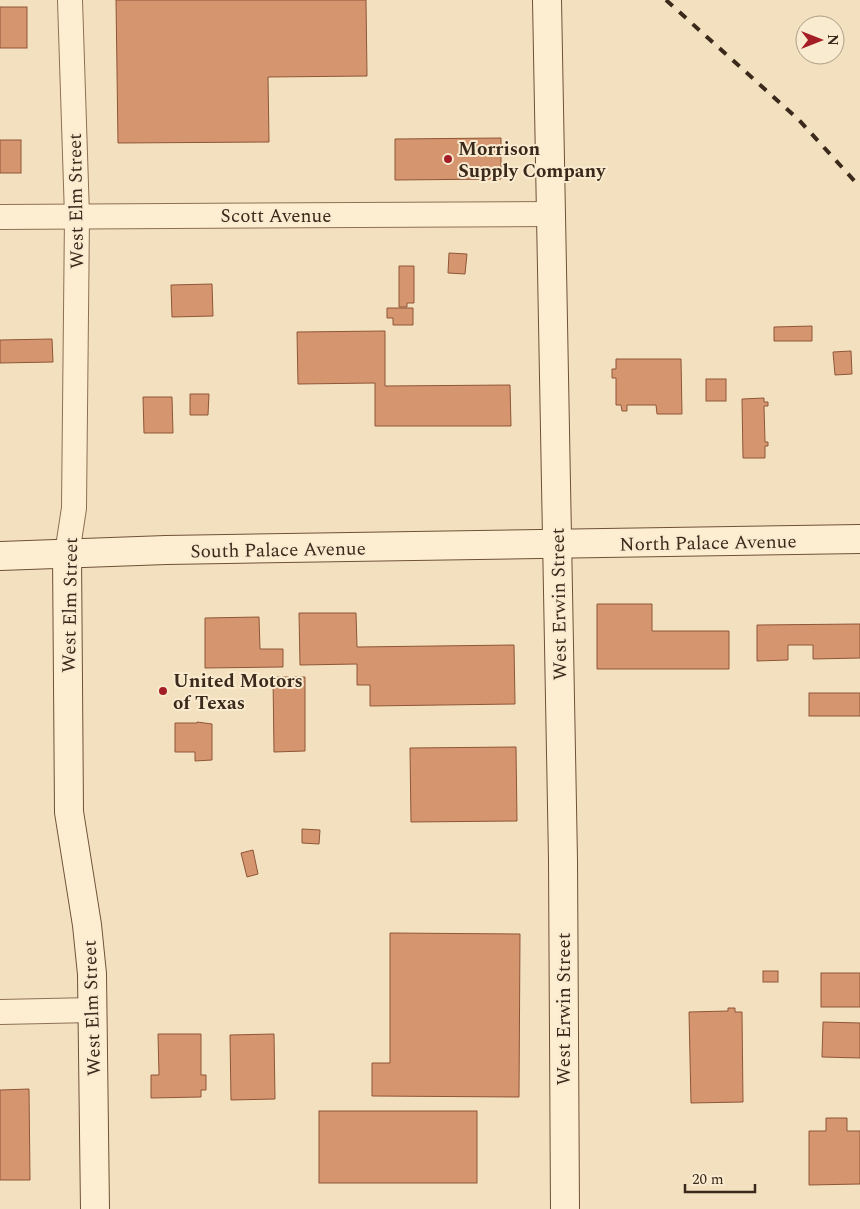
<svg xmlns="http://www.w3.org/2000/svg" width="860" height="1209" viewBox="0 0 860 1209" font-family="Spectral,serif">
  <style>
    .building { fill: #d5956f; stroke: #8f5638 }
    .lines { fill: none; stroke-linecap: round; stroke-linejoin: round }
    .street-casing { stroke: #8d7055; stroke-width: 26 }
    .secondary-casing { stroke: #6f5138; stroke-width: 30 }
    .street { stroke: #fdeed2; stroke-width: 24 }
    .secondary { stroke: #fdeed2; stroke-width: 28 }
    .rail { stroke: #3b291b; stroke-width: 4; stroke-dasharray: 9 9; stroke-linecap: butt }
    .poi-dot { fill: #a31e25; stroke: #f9ebcf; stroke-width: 2 }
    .labels { text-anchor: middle; stroke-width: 4; stroke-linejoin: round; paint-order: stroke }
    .poi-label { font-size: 19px; font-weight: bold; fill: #3b291b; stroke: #f9ebcf; text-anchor: start }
    .street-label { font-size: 19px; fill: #3b291b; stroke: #f9ebcf }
  </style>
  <rect width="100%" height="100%" fill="#f3e0be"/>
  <g class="building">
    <polygon points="116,0 366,0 367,76 268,77 269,142 118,143"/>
    <rect x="0" y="7" width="27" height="41"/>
    <polygon points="501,138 501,179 395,180 395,139"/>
    <rect x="0" y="140" width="21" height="33"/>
    <polygon points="449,253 467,254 465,274 448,273"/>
    <polygon points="399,266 414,266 414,303 407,303 407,307 399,307"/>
    <polygon points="212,284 213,316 172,317 171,285"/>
    <polygon points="387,308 413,308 413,325 393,325 393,318 387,318"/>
    <polygon points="812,326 812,341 774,341 774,327"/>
    <polygon points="385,331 385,386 510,385 511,426 375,426 375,383 298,384 297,332"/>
    <polygon points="52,339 53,362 0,363 0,340"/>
    <polygon points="851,351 852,374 835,375 833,352"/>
    <polygon points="616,359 681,359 682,414 657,414 656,405 627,405 627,411 622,411 621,405 616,405 616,378 612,378 612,369 616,369"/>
    <rect x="706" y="379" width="20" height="22"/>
    <polygon points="190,394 209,394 208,415 190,415"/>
    <polygon points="143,397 172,397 173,433 144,433"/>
    <polygon points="764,398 764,402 768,402 768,406 764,406 765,442 768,442 768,446 765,446 765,458 743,458 742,399"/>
    <polygon points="597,604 652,604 652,631 729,631 729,669 597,669"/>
    <polygon points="299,613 356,613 357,647 514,645 515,704 370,706 370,685 357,685 357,664 300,665"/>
    <polygon points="259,617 260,649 283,649 283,667 205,668 205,618"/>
    <polygon points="860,624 860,658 813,659 813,645 788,645 788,660 757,661 757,625"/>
    <polygon points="273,677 305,677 305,751 274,752"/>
    <rect x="809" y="693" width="51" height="23"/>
    <polygon points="197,722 212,724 212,760 195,761 195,752 175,752 175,723 197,723"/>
    <polygon points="516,747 517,821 411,822 410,748"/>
    <polygon points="302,829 320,830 319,844 302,843"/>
    <polygon points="253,850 258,874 247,877 241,853"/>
    <polygon points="390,933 520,934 519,1097 372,1096 372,1063 390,1063"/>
    <rect x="763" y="971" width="15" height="11"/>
    <rect x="821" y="973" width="39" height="34"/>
    <polygon points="728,1008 735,1008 735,1012 742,1012 743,1102 691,1103 689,1012 728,1011"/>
    <polygon points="823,1022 860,1023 860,1058 822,1057"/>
    <polygon points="158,1034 201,1034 201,1075 206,1075 206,1090 201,1090 201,1097 151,1098 151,1075 159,1075"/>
    <polygon points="274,1034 275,1099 231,1100 230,1035"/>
    <polygon points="29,1089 30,1180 0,1180 0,1090"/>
    <rect x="319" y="1111" width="158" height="72"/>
    <polygon points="826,1118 847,1118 847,1131 860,1131 860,1184 809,1185 809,1131 826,1131"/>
  </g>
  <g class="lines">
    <g class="street-casing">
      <g id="street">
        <polyline points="0,217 551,214"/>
        <polyline points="67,554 74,508 77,216 70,0"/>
        <polyline points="0,1012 93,1010"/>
      </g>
    </g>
    <g class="secondary-casing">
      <g id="secondary">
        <polyline points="547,0 563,860 565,1209"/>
        <polyline points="67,554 69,812 87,925 92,974 95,1209"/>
        <polyline points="0,556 166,550 860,539"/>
      </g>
    </g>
    <use href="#street" class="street"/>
    <use href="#secondary" class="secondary"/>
    <polyline class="rail" points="666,0 799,120 860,187"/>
  </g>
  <g class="poi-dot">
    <circle cx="448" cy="159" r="5"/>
    <circle cx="163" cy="691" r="5"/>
  </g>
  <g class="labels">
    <g class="poi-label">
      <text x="458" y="155">Morrison<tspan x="458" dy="22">Supply Company</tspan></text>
      <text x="173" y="687">United Motors<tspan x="173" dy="22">of Texas</tspan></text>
    </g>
    <g class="street-label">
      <text transform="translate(75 201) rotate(-91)" y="7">West Elm Street</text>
      <text x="276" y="222">Scott Avenue</text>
      <text transform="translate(708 542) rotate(-1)" y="7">North Palace Avenue</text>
      <text transform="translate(278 549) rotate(-1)" y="7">South Palace Avenue</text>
      <text transform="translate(558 604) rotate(-91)" y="7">West Erwin Street</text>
      <text transform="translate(69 605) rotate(-89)" y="7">West Elm Street</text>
      <text transform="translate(91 1008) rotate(-92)" y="7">West Elm Street</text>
      <text transform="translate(563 1009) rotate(-90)" y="7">West Erwin Street</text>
    </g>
  </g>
  <g transform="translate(820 40) rotate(90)"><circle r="24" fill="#f9ebcf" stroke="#ad9d87"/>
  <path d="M0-4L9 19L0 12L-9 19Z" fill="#a31e25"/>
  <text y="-8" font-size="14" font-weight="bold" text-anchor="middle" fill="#3b291b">N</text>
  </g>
  <path d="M685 1184v8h70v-8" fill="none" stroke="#3b291b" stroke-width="2.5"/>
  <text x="692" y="1184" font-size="15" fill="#3b291b" stroke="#f9ebcf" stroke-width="4" paint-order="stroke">20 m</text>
</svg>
